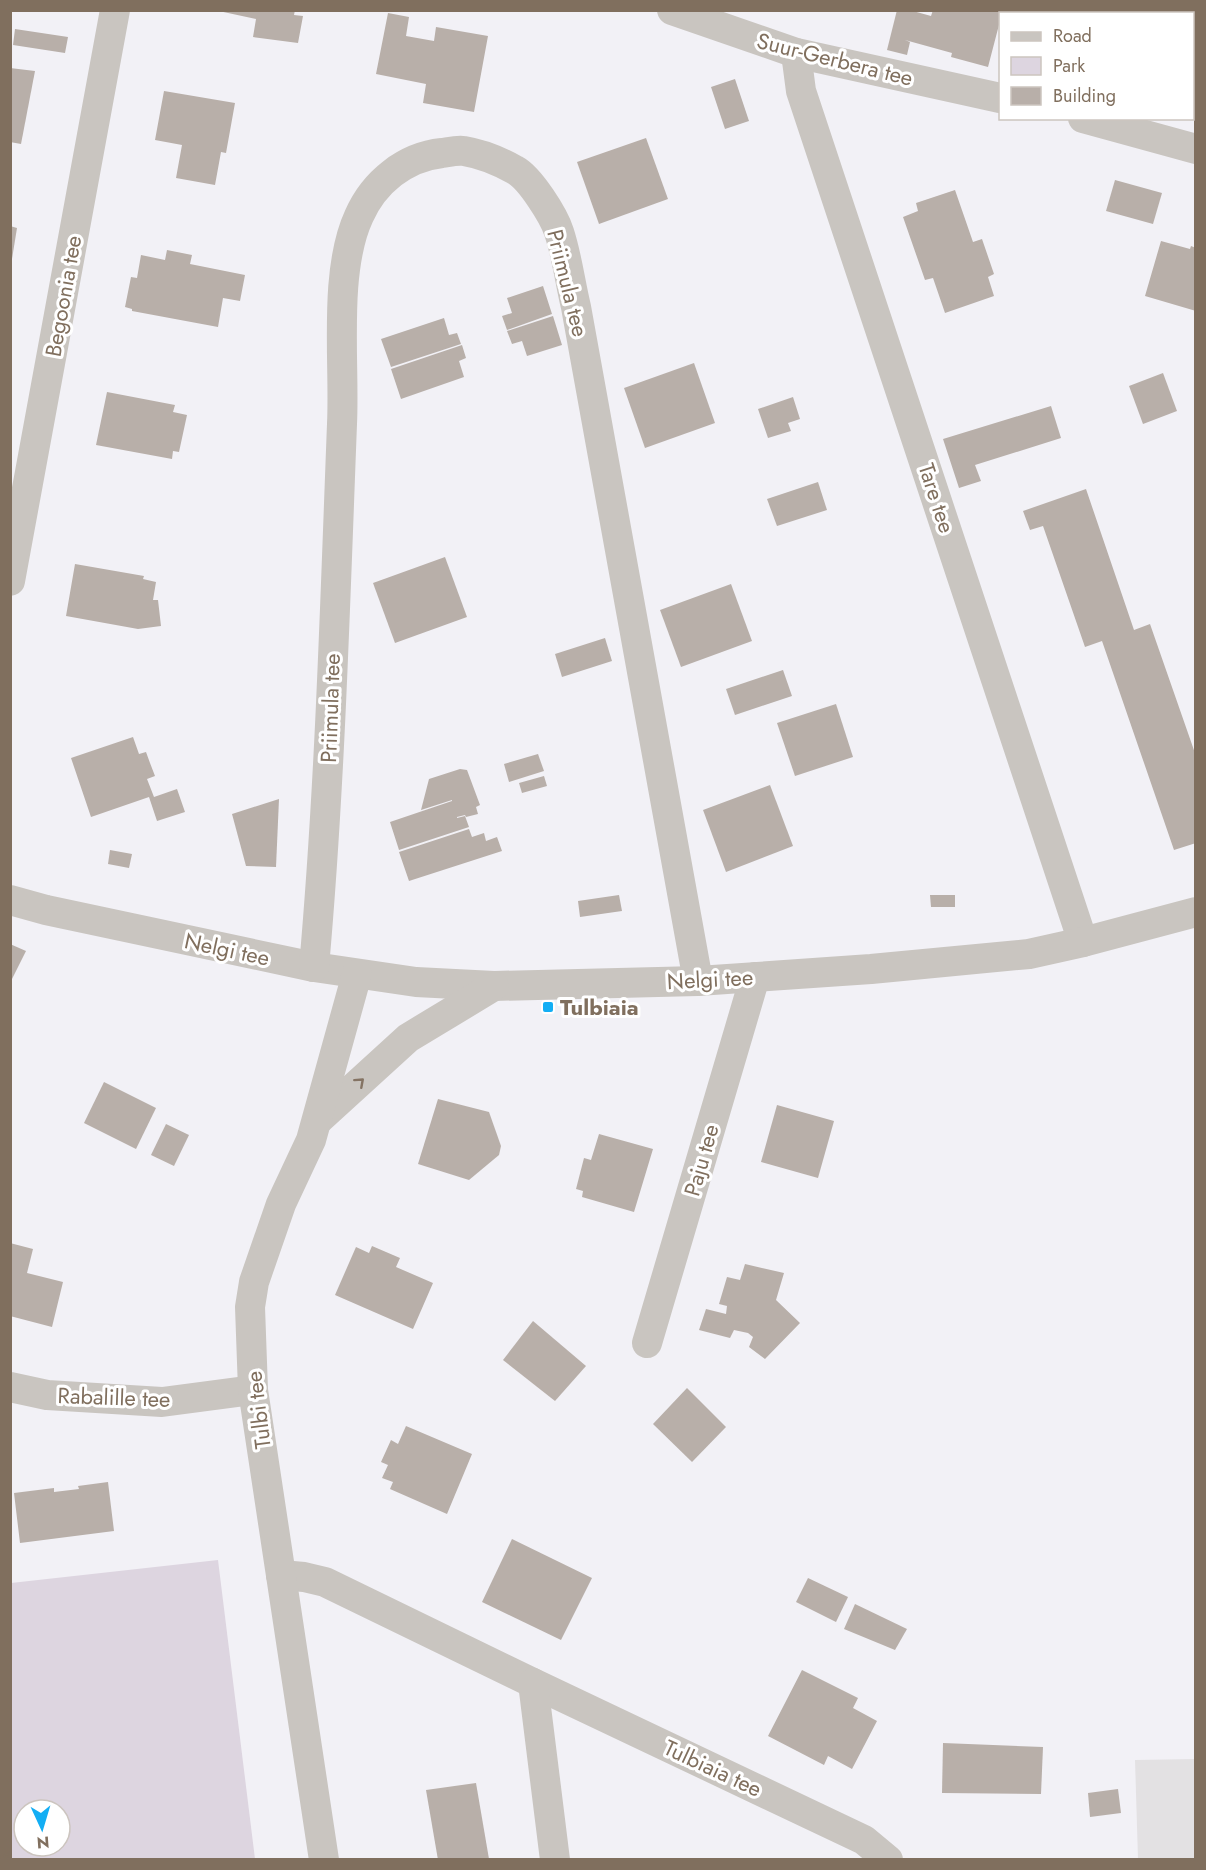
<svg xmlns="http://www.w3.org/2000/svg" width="1206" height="1870" viewBox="0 0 1206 1870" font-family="Jost,sans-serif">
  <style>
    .built { fill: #e3e1e3 }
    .green { fill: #ddd5e0; fill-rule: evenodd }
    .building { fill: #b8afa9 }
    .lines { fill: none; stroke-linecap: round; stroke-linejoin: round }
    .street { stroke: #c9c5c0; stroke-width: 30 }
    .oneway { stroke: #847363 }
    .poi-dot { fill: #13aef4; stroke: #fff; stroke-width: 2 }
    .labels { text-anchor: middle; stroke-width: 6; stroke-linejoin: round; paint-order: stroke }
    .street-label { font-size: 22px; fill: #806f5e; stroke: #fff }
    .poi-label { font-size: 22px; font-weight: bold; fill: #806f5e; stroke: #fff; text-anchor: start }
  </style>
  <rect width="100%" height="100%" fill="#f2f1f6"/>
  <polygon class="built" points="1195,1759 1195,1859 1138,1859 1135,1760"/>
  <path class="green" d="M218 1560 255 1859H11V1583ZM24 1810H60V1846H24Z"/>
  <g class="building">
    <polygon points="214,10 295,10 294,15 303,16 298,43 253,37 256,19"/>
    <polygon points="897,10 913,11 931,16 933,10 1003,10 1003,14 1000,14 1000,21 988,67 951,57 952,53 905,40 910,42 907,55 887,50"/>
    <polygon points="1079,10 1126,10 1136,12 1079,14"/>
    <polygon points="388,13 409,17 406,36 434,41 436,27 488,36 474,112 423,103 426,84 376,74"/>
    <polygon points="15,29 68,37 65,53 13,45"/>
    <polygon points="10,68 35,71 21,144 10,142"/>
    <polygon points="735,79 749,121 725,129 711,87"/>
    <polygon points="164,91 235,103 226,153 221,152 215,185 176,178 182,145 155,140"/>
    <polygon points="646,138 668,199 599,224 577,162"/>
    <polygon points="1115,180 1162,193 1153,224 1106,211"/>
    <polygon points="955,190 973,242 982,239 994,274 988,277 994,296 945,313 933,278 925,280 903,217 918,211 916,203"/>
    <polygon points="10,226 17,228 12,259 10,259"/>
    <polygon points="1161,241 1190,249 1191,246 1196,248 1196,311 1145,296"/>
    <polygon points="167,250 192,255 190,264 245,275 240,301 223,298 218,327 132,311 132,309 125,307 131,277 137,278 141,255 165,260"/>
    <polygon points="543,286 552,314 507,330 502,316 512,313 507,298"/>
    <polygon points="553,316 562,345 527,356 522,341 512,344 507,331"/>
    <polygon points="444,318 449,335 457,333 461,344 391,367 381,339"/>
    <polygon points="462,345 466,358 459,361 464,377 401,399 391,369"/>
    <polygon points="694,363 715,423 645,448 624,388"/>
    <polygon points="1163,373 1177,411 1143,424 1129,386"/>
    <polygon points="107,392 175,405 173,412 187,415 179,452 173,451 172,459 96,445"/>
    <polygon points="793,397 800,419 788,423 791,431 768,438 758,409"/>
    <polygon points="1051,406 1061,438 975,465 981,481 959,488 943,439"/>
    <polygon points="818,482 827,510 777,526 767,499"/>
    <polygon points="1086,489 1134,630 1150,624 1196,756 1196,843 1174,850 1102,641 1085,647 1043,526 1030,530 1023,511"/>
    <polygon points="445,557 467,617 395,643 373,583"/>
    <polygon points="75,564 144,576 143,579 156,582 153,600 158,600 161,626 138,629 66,616"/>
    <polygon points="731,584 752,641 681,667 660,610"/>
    <polygon points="605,638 612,661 562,677 555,654"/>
    <polygon points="783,670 792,696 735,715 726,689"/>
    <polygon points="836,704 853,757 795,776 777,723"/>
    <polygon points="133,737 139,754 146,752 150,763 155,776 147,779 154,797 177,789 185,812 157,821 149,797 91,817 71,758"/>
    <polygon points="538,754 544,771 509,782 504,764"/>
    <polygon points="460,769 467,770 480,805 476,807 478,814 466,817 465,815 457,817 457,818 465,816 469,827 399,850 390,822 452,801 452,800 421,810 429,779"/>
    <polygon points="544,776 547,786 522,793 519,783"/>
    <polygon points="770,785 793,846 726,872 703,810"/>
    <polygon points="279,799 276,867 246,866 232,814"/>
    <polygon points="469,829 472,837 484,833 486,841 497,837 502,851 409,881 399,852"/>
    <polygon points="110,850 132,854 129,868 108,864"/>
    <polygon points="619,895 622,911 580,917 578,901"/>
    <polygon points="930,895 955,895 955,907 931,907"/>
    <polygon points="10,944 26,951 10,983"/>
    <polygon points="104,1082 156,1108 136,1149 84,1123"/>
    <polygon points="438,1099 489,1112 501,1146 499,1155 469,1180 418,1164"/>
    <polygon points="777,1105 834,1121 818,1178 761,1162"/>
    <polygon points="166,1124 189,1135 174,1166 151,1155"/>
    <polygon points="599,1134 653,1149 634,1212 582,1197 583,1191 576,1189 584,1158 591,1160"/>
    <polygon points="10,1243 33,1249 27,1273 63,1282 52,1327 10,1316"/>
    <polygon points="372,1246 400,1258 396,1267 433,1283 413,1329 335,1295 356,1247 369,1253"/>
    <polygon points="745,1264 784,1273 776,1300 800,1323 765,1359 749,1347 753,1337 748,1333 734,1330 730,1338 699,1330 706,1309 726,1314 727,1306 719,1304 727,1277 740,1280"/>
    <polygon points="533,1321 586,1366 555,1401 503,1360"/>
    <polygon points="687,1388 726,1427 692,1462 653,1424"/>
    <polygon points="406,1426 472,1454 447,1514 390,1489 393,1482 382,1478 388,1465 381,1462 391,1440 398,1444"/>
    <polygon points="108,1482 114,1531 20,1543 14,1493 54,1488 54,1492 79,1489 78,1486"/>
    <polygon points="512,1539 592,1578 561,1640 482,1602"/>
    <polygon points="808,1578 848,1597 836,1622 796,1602"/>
    <polygon points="855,1604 907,1629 895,1650 844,1629"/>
    <polygon points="802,1670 858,1698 853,1708 877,1721 852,1769 828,1756 824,1765 768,1736"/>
    <polygon points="943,1743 1043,1747 1041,1794 942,1793"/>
    <polygon points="476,1783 489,1859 438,1860 426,1790"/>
    <polygon points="1118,1789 1121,1813 1090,1817 1088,1793"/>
  </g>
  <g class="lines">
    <g class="street">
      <polyline points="672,10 796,53 1000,98"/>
      <polyline points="796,53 801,91 1083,942"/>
      <polyline points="1083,118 1196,149"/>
      <polyline points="10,581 115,10"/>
      <polyline points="10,900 46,910 314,967 416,982 494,986 698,981 871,969 1029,954 1083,942 1196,912"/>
      <path d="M314 967C330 787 335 605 342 424 345 363 333 272 359 216 374 182 405 157 442 153 449 152 457 150 464 151 482 154 499 161 515 170 530 178 554 216 559 232 567 256 570 282 576 307L698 981"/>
      <polyline points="317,1121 408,1038 494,986"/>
      <polyline points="647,1343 755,977"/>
      <polyline points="10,1387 47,1395 162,1402 253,1390"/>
      <polyline points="281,1575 304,1577 325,1582 533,1683 864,1840 888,1860"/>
      <polyline points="533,1683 555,1860"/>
      <polyline points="324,1860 253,1390 250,1307 254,1282 281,1204 311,1140 357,974"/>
    </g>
  </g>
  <defs><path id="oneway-chevron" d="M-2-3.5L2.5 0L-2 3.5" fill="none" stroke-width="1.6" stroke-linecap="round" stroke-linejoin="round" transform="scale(1.5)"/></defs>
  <use class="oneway" href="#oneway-chevron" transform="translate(360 1082) rotate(-42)"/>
  <rect class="poi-dot" x="542" y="1001" width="12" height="12" rx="3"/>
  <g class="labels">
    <g class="street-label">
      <text transform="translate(835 59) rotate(14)" y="8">Suur-Gerbera tee</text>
      <text transform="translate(568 283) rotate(76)" y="8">Priimula tee</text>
      <text transform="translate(63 296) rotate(-80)" y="8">Begoonia tee</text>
      <text transform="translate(937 498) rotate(72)" y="8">Tare tee</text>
      <text transform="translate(330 708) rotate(-88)" y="8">Priimula tee</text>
      <text transform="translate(227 949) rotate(12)" y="8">Nelgi tee</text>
      <text transform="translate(710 979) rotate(-3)" y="8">Nelgi tee</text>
      <text transform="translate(701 1160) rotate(-74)" y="8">Paju tee</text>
      <text transform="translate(114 1397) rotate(2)" y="8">Rabalille tee</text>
      <text transform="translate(258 1410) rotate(-97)" y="8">Tulbi tee</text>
      <text transform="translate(713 1768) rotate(25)" y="8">Tulbiaia tee</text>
    </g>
    <g class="poi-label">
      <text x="560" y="1015">Tulbiaia</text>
    </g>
  </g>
  <rect width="1206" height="1870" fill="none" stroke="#806f5e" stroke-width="24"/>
  <rect x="999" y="12" width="195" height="108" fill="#ffffff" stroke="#ccc5bf" stroke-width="1.5"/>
  <rect x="1011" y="32" width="30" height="9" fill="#c9c5c0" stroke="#ccc5bf" stroke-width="1.5"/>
  <text x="1053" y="42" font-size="18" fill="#806f5e">Road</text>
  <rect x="1011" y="57" width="30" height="18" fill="#ddd5e0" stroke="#ccc5bf" stroke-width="1.5"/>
  <text x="1053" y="72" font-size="18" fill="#806f5e">Park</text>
  <rect x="1011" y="87" width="30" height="18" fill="#b8afa9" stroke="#ccc5bf" stroke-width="1.5"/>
  <text x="1053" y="102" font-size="18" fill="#806f5e">Building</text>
  <g transform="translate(42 1828) rotate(176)"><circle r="28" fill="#ffffff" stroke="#ccc5bf" stroke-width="1.5"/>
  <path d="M0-4.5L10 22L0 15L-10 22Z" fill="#13aef4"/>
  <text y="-9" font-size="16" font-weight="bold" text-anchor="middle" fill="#806f5e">N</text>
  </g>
</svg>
